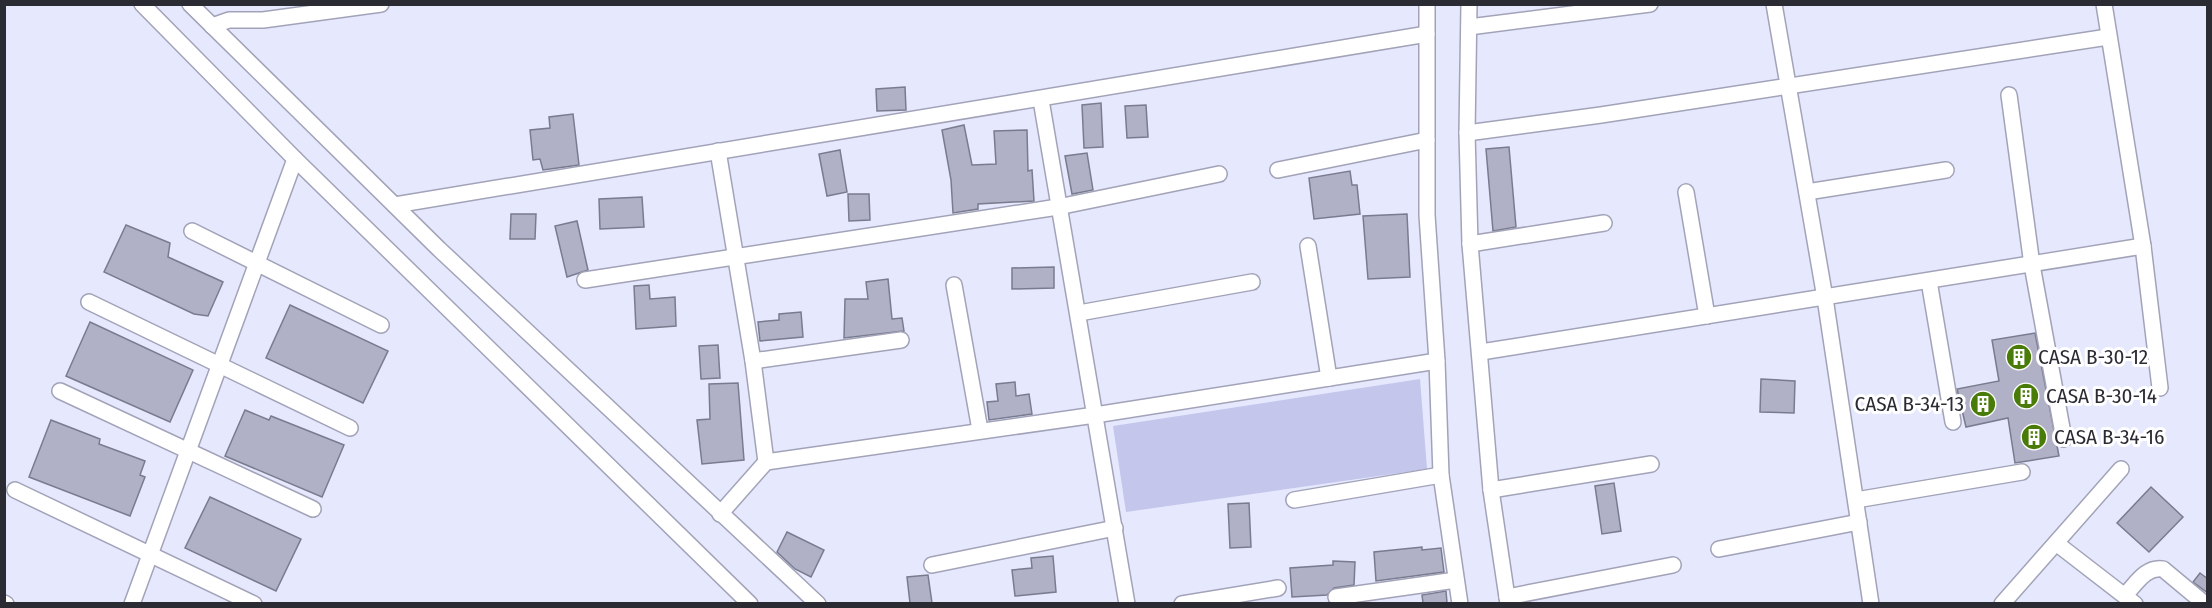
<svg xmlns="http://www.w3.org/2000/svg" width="2212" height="608" viewBox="0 0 2212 608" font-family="'Fira Sans Condensed',sans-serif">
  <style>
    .green { fill: #c4c6ec }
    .building { fill: #b0b1c6; stroke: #797b8e; stroke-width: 1.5 }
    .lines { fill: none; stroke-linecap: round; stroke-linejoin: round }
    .minor-casing { stroke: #a2a3b8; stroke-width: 18 }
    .minor { stroke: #fff; stroke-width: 15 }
    .labels { text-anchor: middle; stroke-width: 6; stroke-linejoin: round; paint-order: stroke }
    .poi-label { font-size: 21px; fill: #2b2b34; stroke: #fff; text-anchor: start }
  </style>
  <rect width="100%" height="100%" fill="#e6e8fe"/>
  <polygon class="green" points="1420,379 1427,469 1126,512 1113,426"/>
  <g class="building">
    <polygon points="905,87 906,110 877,111 876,89"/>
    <polygon points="1101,103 1103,147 1084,148 1082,105"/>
    <polygon points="1146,105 1148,137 1127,138 1125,106"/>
    <polygon points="573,114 579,165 543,170 540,159 533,160 530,130 550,128 549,117"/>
    <polygon points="964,125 972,165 996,164 994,131 1027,130 1028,171 1032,170 1034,201 978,204 978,209 953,213 951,180 942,130"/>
    <polygon points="1509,147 1516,227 1493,231 1486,149"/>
    <polygon points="840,150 847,192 827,196 819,154"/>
    <polygon points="1087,153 1093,190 1072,194 1065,156"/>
    <polygon points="1350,171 1352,185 1357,185 1360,214 1314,219 1309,178"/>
    <polygon points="848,194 869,194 870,220 849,221"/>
    <polygon points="642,197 644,227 600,229 599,199"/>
    <polygon points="511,214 536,214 535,239 510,239"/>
    <polygon points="1407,214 1410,277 1368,279 1363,216"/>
    <polygon points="577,221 588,270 567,277 555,226"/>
    <polygon points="126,225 170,243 168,257 223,282 208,316 194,314 104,272"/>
    <polygon points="1054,267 1054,288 1012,289 1012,268"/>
    <polygon points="888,279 892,319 902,318 904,331 844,338 845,299 868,299 866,282"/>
    <polygon points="649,285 650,299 675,297 676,326 636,329 634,286"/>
    <polygon points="290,305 388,351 363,403 266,358"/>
    <polygon points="801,312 803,337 760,341 758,322 779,320 779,314"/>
    <polygon points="90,322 193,370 170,422 66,376"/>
    <polygon points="2035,333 2059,456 2015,463 2008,418 1966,427 1957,389 1999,381 1992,340"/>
    <polygon points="718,345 720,378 701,379 699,346"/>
    <polygon points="1761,379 1795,381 1794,413 1760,412"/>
    <polygon points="1015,382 1016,396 1029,394 1032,414 989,420 987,402 998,401 996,384"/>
    <polygon points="738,383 744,460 702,464 697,420 710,419 709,384"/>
    <polygon points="245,410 269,420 271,416 344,445 322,497 225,456"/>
    <polygon points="51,420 100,439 99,444 145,461 140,475 145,477 130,516 29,477"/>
    <polygon points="1614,483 1621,531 1602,534 1595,486"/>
    <polygon points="2151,487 2183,517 2149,552 2117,523"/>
    <polygon points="210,497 301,539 276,591 185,548"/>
    <polygon points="1249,503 1251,547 1230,548 1228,504"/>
    <polygon points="787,532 824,550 811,577 795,569 777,552"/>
    <polygon points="1422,547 1422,550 1441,548 1444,572 1376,581 1374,552"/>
    <polygon points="1053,556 1056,592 1015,596 1012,570 1032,568 1031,558"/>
    <polygon points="1333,561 1355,562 1354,585 1334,588 1327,595 1292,597 1290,568 1333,565"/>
    <polygon points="2200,573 2208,579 2208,593 2193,582"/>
    <polygon points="928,575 932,603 910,603 907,577"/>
    <polygon points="1446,591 1447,603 1423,603 1422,595"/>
  </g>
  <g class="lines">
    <g class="minor-casing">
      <g id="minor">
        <polyline points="142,4 295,159 750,604"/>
        <polyline points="190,4 439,249 818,604"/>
        <polyline points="1427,4 1427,215 1437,361 1441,475 1460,604"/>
        <polyline points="1469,4 1467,133 1470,244 1491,490 1508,604"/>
        <polyline points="1774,4 1825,298 1871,604"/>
        <polyline points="212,26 229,20 263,20 381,4"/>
        <polyline points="1469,27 1650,4"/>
        <polyline points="2009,95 2032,265 2064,439"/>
        <polyline points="1041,100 1127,604"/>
        <polyline points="1467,133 1601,115 2108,37"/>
        <polyline points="718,151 753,361 766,462"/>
        <polyline points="1278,170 1427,140"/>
        <polyline points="1686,192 1707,316"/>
        <polyline points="1807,192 1946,170"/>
        <polyline points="395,205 1427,34"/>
        <polyline points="192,231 381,325"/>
        <polyline points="1470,244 1604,223"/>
        <polyline points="1308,246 1329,378"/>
        <polyline points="2143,246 2160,388"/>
        <polyline points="585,280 1058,207 1219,174"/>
        <polyline points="1929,281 1953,422"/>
        <polyline points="954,285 980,430"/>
        <polyline points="89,302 350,428"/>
        <polyline points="1079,313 1252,282"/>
        <polyline points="1481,352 2143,246 2104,4"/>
        <polyline points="753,361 901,340"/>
        <polyline points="60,391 313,509"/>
        <polyline points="15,490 254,604"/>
        <polyline points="1491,490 1651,464"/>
        <polyline points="1294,500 1441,475"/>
        <polyline points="1856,500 2022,472"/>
        <polyline points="720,514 766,462 1095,415 1437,361"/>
        <polyline points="2056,543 2135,604"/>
        <polyline points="1719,549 1859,522"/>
        <polyline points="932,565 1115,528"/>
        <path d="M2125 595C2136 584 2146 566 2163 569L2205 604"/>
        <polyline points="1336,597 1456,580"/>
        <polyline points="1507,597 1673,565"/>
        <polyline points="4,603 6,604"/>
        <polyline points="132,604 295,159"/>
        <polyline points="1182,604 1278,588"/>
        <polyline points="2002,604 2121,469"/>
      </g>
    </g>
    <use href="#minor" class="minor"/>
  </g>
  <defs>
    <g id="building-disc" transform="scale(1.35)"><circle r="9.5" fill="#497b08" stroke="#fff"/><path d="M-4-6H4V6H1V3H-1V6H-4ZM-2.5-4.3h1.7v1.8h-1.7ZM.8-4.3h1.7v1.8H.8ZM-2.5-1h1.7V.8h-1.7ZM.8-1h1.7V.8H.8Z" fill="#fff"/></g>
  </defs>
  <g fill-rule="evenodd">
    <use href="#building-disc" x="2019" y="357"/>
    <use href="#building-disc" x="2026" y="396"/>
    <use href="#building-disc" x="1983" y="404"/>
    <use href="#building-disc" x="2034" y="437"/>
  </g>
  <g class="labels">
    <g class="poi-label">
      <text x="2038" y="364">CASA B-30-12</text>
      <text x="2046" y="403">CASA B-30-14</text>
      <text x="1964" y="411" text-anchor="end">CASA B-34-13</text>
      <text x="2054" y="444">CASA B-34-16</text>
    </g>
  </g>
  <rect width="2212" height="608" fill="none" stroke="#2b2b34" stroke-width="12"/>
</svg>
